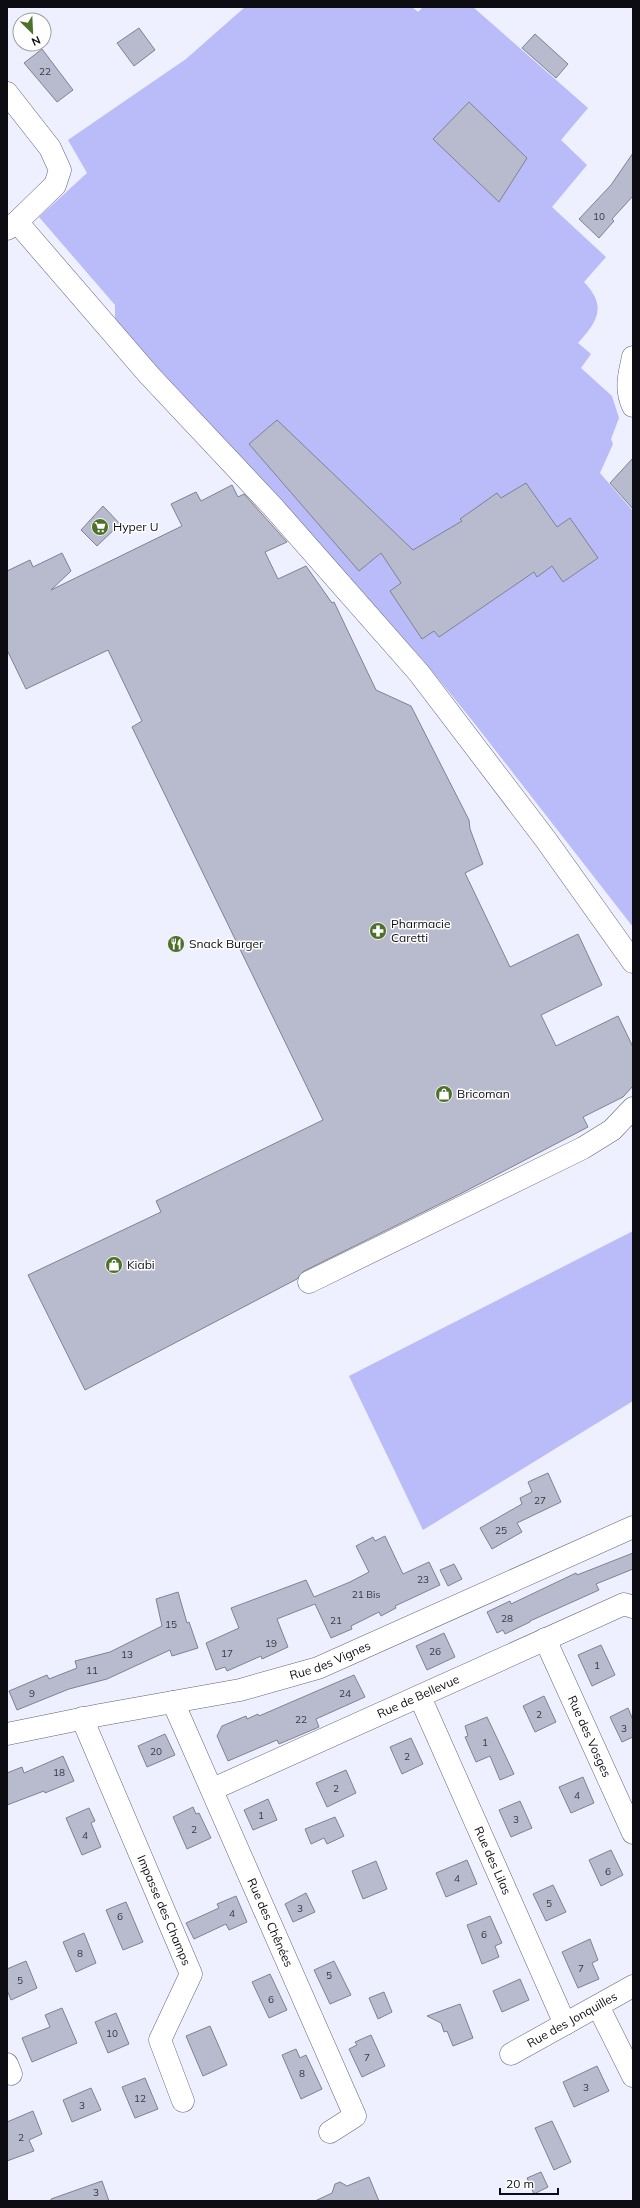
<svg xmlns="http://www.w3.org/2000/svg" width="640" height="2208" viewBox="0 0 640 2208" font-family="Mulish,sans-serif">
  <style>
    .green { fill: #b9bcf8 }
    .building { fill: #b8bacd; stroke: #808193 }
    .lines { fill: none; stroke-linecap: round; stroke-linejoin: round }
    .minor-casing { stroke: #636475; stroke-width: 23 }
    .minor { stroke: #fff; stroke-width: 22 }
    .labels { text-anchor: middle; stroke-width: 3; stroke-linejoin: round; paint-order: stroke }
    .number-label { font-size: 10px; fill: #373841 }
    .poi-label { font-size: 12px; fill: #0c0c12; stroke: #fefefe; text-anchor: start }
    .street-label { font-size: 12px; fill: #0c0c12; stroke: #fefefe }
  </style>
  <rect width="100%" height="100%" fill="#eeefff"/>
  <g class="green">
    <path d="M245 7H412L418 12 423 7H473L588 108 561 140 587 165 552 207 606 257 584 282C607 306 598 321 578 343L591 354 581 368 612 396 619 418 611 439 613 444 600 473 633 511V927L471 719 423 660 115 321V305L39 217 87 173 68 140 186 59Z"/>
    <polygon points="633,1231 633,1401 423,1530 349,1376"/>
  </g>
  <g class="building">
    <polygon points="139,28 155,50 134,66 117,43"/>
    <polygon points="535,34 568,64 556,78 522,48"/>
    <polygon points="42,49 73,90 57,102 24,63"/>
    <polygon points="469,102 527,158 499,202 433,139"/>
    <polygon points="633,153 633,196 612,219 614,221 599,238 579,219 611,185"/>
    <polygon points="277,420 413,550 462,521 460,519 497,493 501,498 526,483 557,527 570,518 598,558 563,582 552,566 537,577 534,572 439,637 434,631 422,639 390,591 401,583 381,553 359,571 249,444"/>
    <polygon points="633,458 633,509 610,483"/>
    <polygon points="232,485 238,497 244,494 287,542 265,552 278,579 306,566 332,603 334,602 376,690 411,706 469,820 470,829 483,864 465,873 510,967 578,934 602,985 541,1015 556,1046 618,1016 633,1047 633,1086 623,1097 583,1117 588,1127 462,1193 304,1271 297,1279 85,1390 28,1275 161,1212 156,1201 323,1120 132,727 142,721 108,650 26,689 7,650 7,571 30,560 33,567 62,553 71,571 51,590 182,526 171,504 196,492 201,501"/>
    <polygon points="103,506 120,524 97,546 81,530"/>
    <polygon points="548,1473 561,1502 517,1523 522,1532 492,1549 480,1528 522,1504 520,1498 532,1492 528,1482"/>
    <polygon points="385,1536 403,1574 429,1562 440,1585 395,1606 396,1608 381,1616 379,1612 351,1626 352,1629 331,1638 315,1604 277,1619 288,1647 262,1659 261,1656 227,1671 225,1667 216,1670 206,1643 239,1628 231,1608 306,1580 314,1597 350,1582 369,1572 356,1546 373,1537 375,1541"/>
    <polygon points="633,1553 633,1569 596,1584 599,1590 530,1621 530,1622 505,1634 503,1630 497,1633 487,1612 510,1601 511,1604 576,1573 577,1575"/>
    <polygon points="454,1564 462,1579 448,1586 440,1570"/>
    <polygon points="178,1592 187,1623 189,1622 198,1648 172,1656 170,1650 107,1679 69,1689 17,1710 9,1691 47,1675 49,1679 77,1668 75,1661 110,1652 162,1626 156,1599"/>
    <polygon points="444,1633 455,1657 427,1670 416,1646"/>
    <polygon points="601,1645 615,1675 592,1686 578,1655"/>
    <polygon points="354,1675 365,1697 316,1719 319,1727 279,1744 277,1740 228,1761 217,1736 222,1726 246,1716 247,1719 258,1714 259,1716"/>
    <polygon points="544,1696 556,1722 535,1732 523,1706"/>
    <polygon points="628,1708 633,1720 633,1737 622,1742 610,1717"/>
    <polygon points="487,1717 514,1774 500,1780 490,1756 476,1762 465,1737 468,1736 465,1726"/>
    <polygon points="165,1734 175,1755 147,1767 138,1746"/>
    <polygon points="411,1738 423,1764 402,1774 390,1747"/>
    <polygon points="63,1756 74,1781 45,1793 44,1791 7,1805 7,1773 22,1767 24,1773"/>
    <polygon points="346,1770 356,1793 327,1807 316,1783"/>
    <polygon points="583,1777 594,1803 571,1813 559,1787"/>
    <polygon points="268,1799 277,1820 253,1830 244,1810"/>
    <polygon points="520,1801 532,1828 511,1837 499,1810"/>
    <polygon points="193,1807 196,1814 199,1813 211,1838 187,1849 173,1817"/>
    <polygon points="89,1808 95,1821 91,1823 101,1847 82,1855 66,1818"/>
    <polygon points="335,1817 344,1836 327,1844 324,1838 311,1844 305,1829"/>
    <polygon points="611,1850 623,1875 601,1886 589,1860"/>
    <polygon points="467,1860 477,1884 446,1897 436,1873"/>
    <polygon points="376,1861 387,1889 363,1899 352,1871"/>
    <polygon points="553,1885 566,1912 546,1921 533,1894"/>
    <polygon points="306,1893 315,1912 293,1922 285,1904"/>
    <polygon points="236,1896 247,1922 229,1930 226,1924 194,1939 186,1923 219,1908 217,1904"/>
    <polygon points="126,1902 143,1942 123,1950 106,1910"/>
    <polygon points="490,1916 502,1943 495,1946 499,1957 482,1964 467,1925"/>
    <polygon points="84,1933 96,1963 76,1972 63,1942"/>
    <polygon points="590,1939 598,1960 592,1963 599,1979 578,1988 562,1952"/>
    <polygon points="26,1961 37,1988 11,2000 7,1990 7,1969"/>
    <polygon points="334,1961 351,1995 330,2004 314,1970"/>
    <polygon points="270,1974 287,2010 269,2018 252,1982"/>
    <polygon points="520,1979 529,2000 502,2012 493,1991"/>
    <polygon points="384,1992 392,2012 378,2019 369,1998"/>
    <polygon points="460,2004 473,2038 453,2046 447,2031 444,2032 441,2023 427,2016"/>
    <polygon points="62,2008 77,2043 32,2062 22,2038 50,2027 45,2015"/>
    <polygon points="116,2013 129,2044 108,2053 95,2022"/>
    <polygon points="210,2026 227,2065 203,2076 186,2036"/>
    <polygon points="371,2035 385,2066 362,2077 349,2049 357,2045 355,2042"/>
    <polygon points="296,2049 300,2058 306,2055 322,2089 301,2099 282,2055"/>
    <polygon points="597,2066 609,2091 574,2107 563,2082"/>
    <polygon points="145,2078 158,2109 135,2118 122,2087"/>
    <polygon points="91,2088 101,2110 72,2122 63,2100"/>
    <polygon points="33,2111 42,2134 29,2140 34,2151 7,2161 7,2122"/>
    <polygon points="552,2121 571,2162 554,2170 535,2128"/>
    <polygon points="541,2172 548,2187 534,2194 527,2178"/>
    <polygon points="369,2177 379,2201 315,2201 332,2193 335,2184 340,2182 347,2186"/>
    <polygon points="102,2181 109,2201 51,2201 51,2199"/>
  </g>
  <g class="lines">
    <g class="minor-casing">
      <g id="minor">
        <polyline points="7,93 50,148 60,170 55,185 17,222"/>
        <polyline points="7,229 17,222 149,375 273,507 419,673 546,840 633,962"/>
        <path d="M633 357C629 375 625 389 633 406"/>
        <polyline points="309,1282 583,1148 612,1130 633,1108"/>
        <path id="s1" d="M545 1639 633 1833"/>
        <path id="s2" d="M420 1697 565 2024"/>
        <path id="s3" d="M173 1702 355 2116 330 2132"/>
        <path id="s4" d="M82 1718 191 1974 160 2040 183 2101"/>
        <path id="s5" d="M7 1734 100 1715 240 1690 318 1668 633 1527"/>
        <path id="s6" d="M213 1789 624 1604 633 1607"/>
        <polyline points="598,2006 633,2076"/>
        <path id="s7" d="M511 2054 633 1986"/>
        <polyline points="7,2064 11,2074"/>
      </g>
    </g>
    <use href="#minor" class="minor"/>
  </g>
  <defs>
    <g id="supermarket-disc" transform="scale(0.9)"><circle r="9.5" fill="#4d712a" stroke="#fefefe"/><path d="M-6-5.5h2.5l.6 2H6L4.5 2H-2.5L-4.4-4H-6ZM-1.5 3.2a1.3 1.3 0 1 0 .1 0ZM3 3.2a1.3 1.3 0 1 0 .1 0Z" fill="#fff"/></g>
    <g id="pharmacy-disc" transform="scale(0.9)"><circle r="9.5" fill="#4d712a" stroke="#fefefe"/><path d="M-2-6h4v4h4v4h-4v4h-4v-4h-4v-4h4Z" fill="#fff"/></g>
    <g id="restaurant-disc" transform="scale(0.9)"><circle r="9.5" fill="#4d712a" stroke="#fefefe"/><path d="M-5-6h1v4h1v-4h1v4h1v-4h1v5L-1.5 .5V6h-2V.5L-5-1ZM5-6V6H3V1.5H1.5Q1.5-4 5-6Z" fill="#fff"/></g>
    <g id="shop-disc" transform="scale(0.9)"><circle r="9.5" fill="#4d712a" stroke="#fefefe"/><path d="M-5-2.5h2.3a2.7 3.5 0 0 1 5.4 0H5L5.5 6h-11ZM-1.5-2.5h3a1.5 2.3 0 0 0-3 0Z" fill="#fff"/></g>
  </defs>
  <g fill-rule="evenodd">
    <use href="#supermarket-disc" x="100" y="527"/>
    <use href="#pharmacy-disc" x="378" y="931"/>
    <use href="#restaurant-disc" x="176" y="944"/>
    <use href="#shop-disc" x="444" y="1094"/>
    <use href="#shop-disc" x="114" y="1265"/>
  </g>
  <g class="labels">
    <g class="number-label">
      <text x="45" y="75">22</text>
      <text x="599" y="220">10</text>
      <text x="540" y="1504">27</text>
      <text x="501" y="1534">25</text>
      <text x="423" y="1583">23</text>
      <text x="366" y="1598">21 Bis</text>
      <text x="507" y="1622">28</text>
      <text x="336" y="1624">21</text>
      <text x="171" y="1628">15</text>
      <text x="271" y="1647">19</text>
      <text x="435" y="1655">26</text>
      <text x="227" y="1657">17</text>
      <text x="127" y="1658">13</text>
      <text x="597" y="1669">1</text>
      <text x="92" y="1674">11</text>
      <text x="32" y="1697">9</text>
      <text x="345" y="1697">24</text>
      <text x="539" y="1718">2</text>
      <text x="301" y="1723">22</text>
      <text x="624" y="1732">3</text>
      <text x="485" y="1746">1</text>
      <text x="156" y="1755">20</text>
      <text x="407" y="1760">2</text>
      <text x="59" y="1776">18</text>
      <text x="336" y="1792">2</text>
      <text x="577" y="1799">4</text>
      <text x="261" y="1819">1</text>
      <text x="516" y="1823">3</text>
      <text x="194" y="1833">2</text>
      <text x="85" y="1839">4</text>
      <text x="608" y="1875">6</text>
      <text x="457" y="1882">4</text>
      <text x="549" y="1907">5</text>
      <text x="300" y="1912">3</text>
      <text x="232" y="1917">4</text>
      <text x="120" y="1920">6</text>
      <text x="484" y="1938">6</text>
      <text x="80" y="1957">8</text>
      <text x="581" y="1972">7</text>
      <text x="329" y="1979">5</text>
      <text x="20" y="1984">5</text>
      <text x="271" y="2003">6</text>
      <text x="112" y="2037">10</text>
      <text x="367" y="2061">7</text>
      <text x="302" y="2077">8</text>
      <text x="586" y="2091">3</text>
      <text x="140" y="2102">12</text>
      <text x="82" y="2109">3</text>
      <text x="21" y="2141">2</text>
      <text x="96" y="2196">3</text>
    </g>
    <g class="poi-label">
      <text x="113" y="531">Hyper U</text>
      <text x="391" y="928">Pharmacie<tspan x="391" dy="14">Caretti</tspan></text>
      <text x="189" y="948">Snack Burger</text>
      <text x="457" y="1098">Bricoman</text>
      <text x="127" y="1269">Kiabi</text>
    </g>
    <g class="street-label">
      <text dy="4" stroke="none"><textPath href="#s5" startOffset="332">Rue des Vignes</textPath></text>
      <text dy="4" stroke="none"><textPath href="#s6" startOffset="225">Rue de Bellevue</textPath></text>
      <text dy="4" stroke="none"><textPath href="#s1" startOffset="107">Rue des Vosges</textPath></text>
      <text dy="4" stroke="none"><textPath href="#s2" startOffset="179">Rue des Lilas</textPath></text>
      <text dy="4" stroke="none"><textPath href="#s4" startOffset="209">Impasse des Champs</textPath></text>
      <text dy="4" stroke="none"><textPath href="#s3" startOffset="241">Rue des Chênées</textPath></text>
      <text dy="4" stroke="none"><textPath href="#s7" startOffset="70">Rue des Jonquilles</textPath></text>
    </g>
  </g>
  <rect width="640" height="2208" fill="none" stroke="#0c0c12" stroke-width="16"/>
  <g transform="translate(32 32) rotate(156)"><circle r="19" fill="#fefefe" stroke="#9d9da0"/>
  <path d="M0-3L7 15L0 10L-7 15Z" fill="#4d712a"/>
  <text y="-6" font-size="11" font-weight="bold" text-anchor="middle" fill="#0c0c12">N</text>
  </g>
  <path d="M500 2188v6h58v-6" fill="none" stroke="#0c0c12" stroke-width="2"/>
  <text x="506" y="2188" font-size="12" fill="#0c0c12" stroke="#fefefe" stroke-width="3" paint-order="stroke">20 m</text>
</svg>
